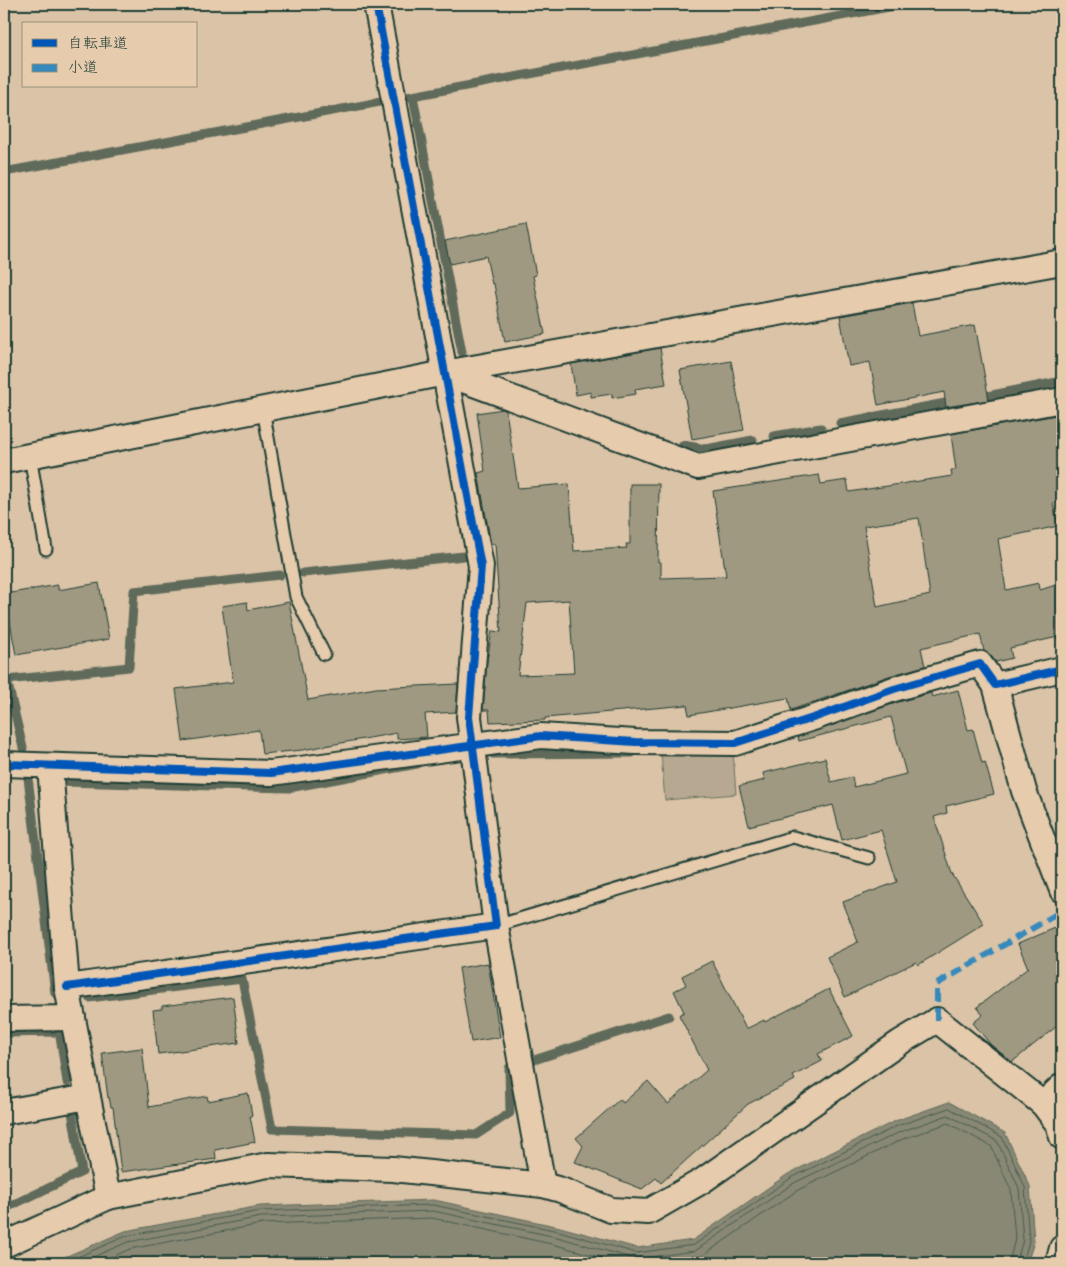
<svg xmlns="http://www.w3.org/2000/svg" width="1066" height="1267" viewBox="0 0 1066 1267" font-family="'Architects Daughter','Klee One',sans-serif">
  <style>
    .green { fill: #b7a991; stroke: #6b7362 }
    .water { fill: #888874; stroke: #5e6a5a }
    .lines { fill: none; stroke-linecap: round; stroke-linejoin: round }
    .shore { stroke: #495b4e; stroke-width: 1 }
    .stream { stroke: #5e6a5a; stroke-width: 9 }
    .building { fill: #a09982; stroke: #1f3d34; fill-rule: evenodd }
    .service-casing { stroke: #1f3d34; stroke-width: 15 }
    .minor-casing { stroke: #1f3d34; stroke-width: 28 }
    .service { stroke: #e6cbad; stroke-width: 11 }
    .minor { stroke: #e6cbad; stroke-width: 24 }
    .quiet { stroke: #3589bb; stroke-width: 6; stroke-dasharray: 12 6; stroke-linecap: butt }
    .cycleway-casing { stroke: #e6cbad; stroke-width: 11 }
    .cycleway { stroke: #0057b8; stroke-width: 8 }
  </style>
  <rect width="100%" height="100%" fill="#dac3a6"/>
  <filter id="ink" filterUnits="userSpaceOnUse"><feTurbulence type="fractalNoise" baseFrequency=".02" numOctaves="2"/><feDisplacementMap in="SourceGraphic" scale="10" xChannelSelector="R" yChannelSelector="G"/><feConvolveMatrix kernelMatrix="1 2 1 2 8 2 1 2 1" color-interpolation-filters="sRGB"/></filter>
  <g filter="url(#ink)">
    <polygon class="green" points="733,753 736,794 665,800 661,754"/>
    <polygon class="water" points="949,1102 1005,1133 1030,1186 1034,1242 1027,1263 51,1263 125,1231 260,1206 434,1200 560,1227 637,1248 693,1240 788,1174 895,1121"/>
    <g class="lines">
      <g class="shore">
        <polyline points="64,1263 126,1236 260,1211 433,1205 559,1231 636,1253 694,1245 791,1178 897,1126 949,1108 1002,1137 1025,1187 1029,1241 1023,1263"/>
        <polyline points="79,1263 128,1242 261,1217 433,1211 557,1237 635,1259 695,1251 794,1183 900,1132 948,1115 997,1141 1019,1188 1023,1240 1016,1263"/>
        <polyline points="98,1263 130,1249 262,1224 432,1218 556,1245 621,1263"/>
        <polyline points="662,1263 702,1256 798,1190 903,1139 948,1123 991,1146 1011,1190 1015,1239 1009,1263"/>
      </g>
      <g class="stream">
        <polyline points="413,96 462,352"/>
        <polyline points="407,97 905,4"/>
        <polyline points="4,172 380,102"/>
        <polyline points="977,398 1062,381"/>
        <polyline points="840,423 956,401"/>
        <polyline points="774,436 821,428"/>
        <polyline points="683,445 706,449 753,440"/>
        <polyline points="303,573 464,556"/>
        <polyline points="4,667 23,748"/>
        <polyline points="7,680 129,667 134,591 280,575"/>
        <polyline points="493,754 632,753"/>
        <polyline points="28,778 55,993"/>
        <polyline points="64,782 289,788 417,764"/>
        <polyline points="89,998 242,979 272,1129 476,1135 510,1113 509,1068"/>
        <polyline points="59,1029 67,1082"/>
        <polyline points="4,1033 59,1032"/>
        <polyline points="534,1060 669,1016"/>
        <polyline points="4,1209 82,1172 72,1112"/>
      </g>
    </g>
    <g class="building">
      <polygon points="526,224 536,275 533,276 545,334 505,342 494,284 492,284 486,256 450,264 445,241"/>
      <polygon points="912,303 918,336 975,325 989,400 946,407 944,392 878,405 870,362 849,366 840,316"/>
      <polygon points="660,348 666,384 635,389 636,394 612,398 612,394 591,397 591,392 576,395 571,364"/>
      <polygon points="731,361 744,430 692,439 680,370"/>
      <path d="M503 409 506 411 518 488 569 484 574 551 627 548 626 544H630V484H659L658 562H661V578L726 576 713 491 819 475 821 484 847 480 849 492 952 476 951 470H956L951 434 1062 414V501L1053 503 1058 526 998 539 1006 590 1039 583 1040 590 1062 583V636L1010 648 1012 658 996 662 991 656 984 651 980 634 921 648 925 666 889 676 791 710 788 698 689 715 687 705 545 718V720L490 722 489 710H483L487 661 492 631 501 632 495 544H491L478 473 485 471 477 413ZM919 518 930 595 877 607 864 526ZM569 600 574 673 518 675 527 603Z"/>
      <polygon points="99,583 109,639 16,655 5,594 58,585 58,590"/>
      <polygon points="247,602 248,610 289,602 308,700 376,688 458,684 456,712 425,714 427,737 397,739 397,733 302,750 262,754 259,730 183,741 176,689 233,682 222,606"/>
      <polygon points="958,690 968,730 973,729 982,763 985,762 994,794 946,806 947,813 934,817 952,874 984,924 918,965 916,962 845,997 827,957 858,942 843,902 897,882 881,830 842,840 833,805 749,826 739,786 765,780 763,773 825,758 831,782 852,777 854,787 906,774 891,717 799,741 798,737 898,702 931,693 932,697"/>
      <polygon points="1062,925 1062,1022 1012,1062 991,1045 973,1023 983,1015 977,1007 1028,968 1018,944"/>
      <polygon points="712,961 746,1029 764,1020 765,1022 829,989 853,1036 818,1054 822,1061 793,1076 795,1080 748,1104 661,1183 656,1178 642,1189 575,1162 583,1146 576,1138 620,1099 623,1103 648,1081 668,1104 707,1070 679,1015 684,1012 674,991 686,985 682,976"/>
      <polygon points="488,963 500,1037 471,1042 459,968"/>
      <polygon points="233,997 239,1043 158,1054 153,1010 162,1009 162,1006"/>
      <polygon points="142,1048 149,1107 207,1096 208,1101 248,1093 252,1115 250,1116 255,1142 215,1150 216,1159 121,1172 113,1107 111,1107 109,1097 108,1098 102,1053"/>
    </g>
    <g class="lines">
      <g class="service-casing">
        <g id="service">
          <polyline points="263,409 296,597 324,654"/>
          <polyline points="30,456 46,549"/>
          <polyline points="496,926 793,837 869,858"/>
        </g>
      </g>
      <g class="minor-casing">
        <g id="minor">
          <polyline points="447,374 698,467 1062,400"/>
          <polyline points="4,461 445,373 1062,262"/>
          <polyline points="995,685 1024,791 1062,890"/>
          <polyline points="4,764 271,773 541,736 635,742 735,743 816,717 894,689 980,664 995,685 1062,669"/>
          <polyline points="496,926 543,1185 561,1190 611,1210 648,1212 702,1181 899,1043 937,1020 1043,1104 1062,1086"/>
          <polyline points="67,987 496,926 469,717 481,566 376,4"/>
          <polyline points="4,1019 73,1018"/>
          <polyline points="88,1097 108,1197 268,1165 393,1169 543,1185"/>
          <polyline points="1043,1104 1058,1124 1062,1137"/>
          <polyline points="4,1112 88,1097 67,987 50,766"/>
          <polyline points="4,1245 108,1197"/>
          <polyline points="1058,1263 1062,1248"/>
        </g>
      </g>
      <use href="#service" class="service"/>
      <use href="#minor" class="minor"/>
      <polyline class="quiet" points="937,1020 937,984 1062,911"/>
      <g class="cycleway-casing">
        <g id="cycleway">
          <polyline points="4,764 271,773 541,736 635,742 735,743 816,717 894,689 980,664 995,685 1062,669"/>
          <polyline points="67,987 496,926 469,717 481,566 376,4"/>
        </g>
      </g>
      <use href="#cycleway" class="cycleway"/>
    </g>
  </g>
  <rect width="1066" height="1267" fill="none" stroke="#e6cbad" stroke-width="20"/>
  <rect x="10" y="10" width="1046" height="1247" fill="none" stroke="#1f3d34" stroke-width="2" filter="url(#ink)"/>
  <rect x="22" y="22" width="175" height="65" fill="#e6cbad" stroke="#96927d"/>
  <rect x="32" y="39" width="25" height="8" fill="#0057b8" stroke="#96927d"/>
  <text x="68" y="48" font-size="15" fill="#1f3d34">自転車道</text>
  <rect x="32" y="64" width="25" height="8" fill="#3589bb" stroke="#96927d"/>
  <text x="68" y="72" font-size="15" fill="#1f3d34">小道</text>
</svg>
